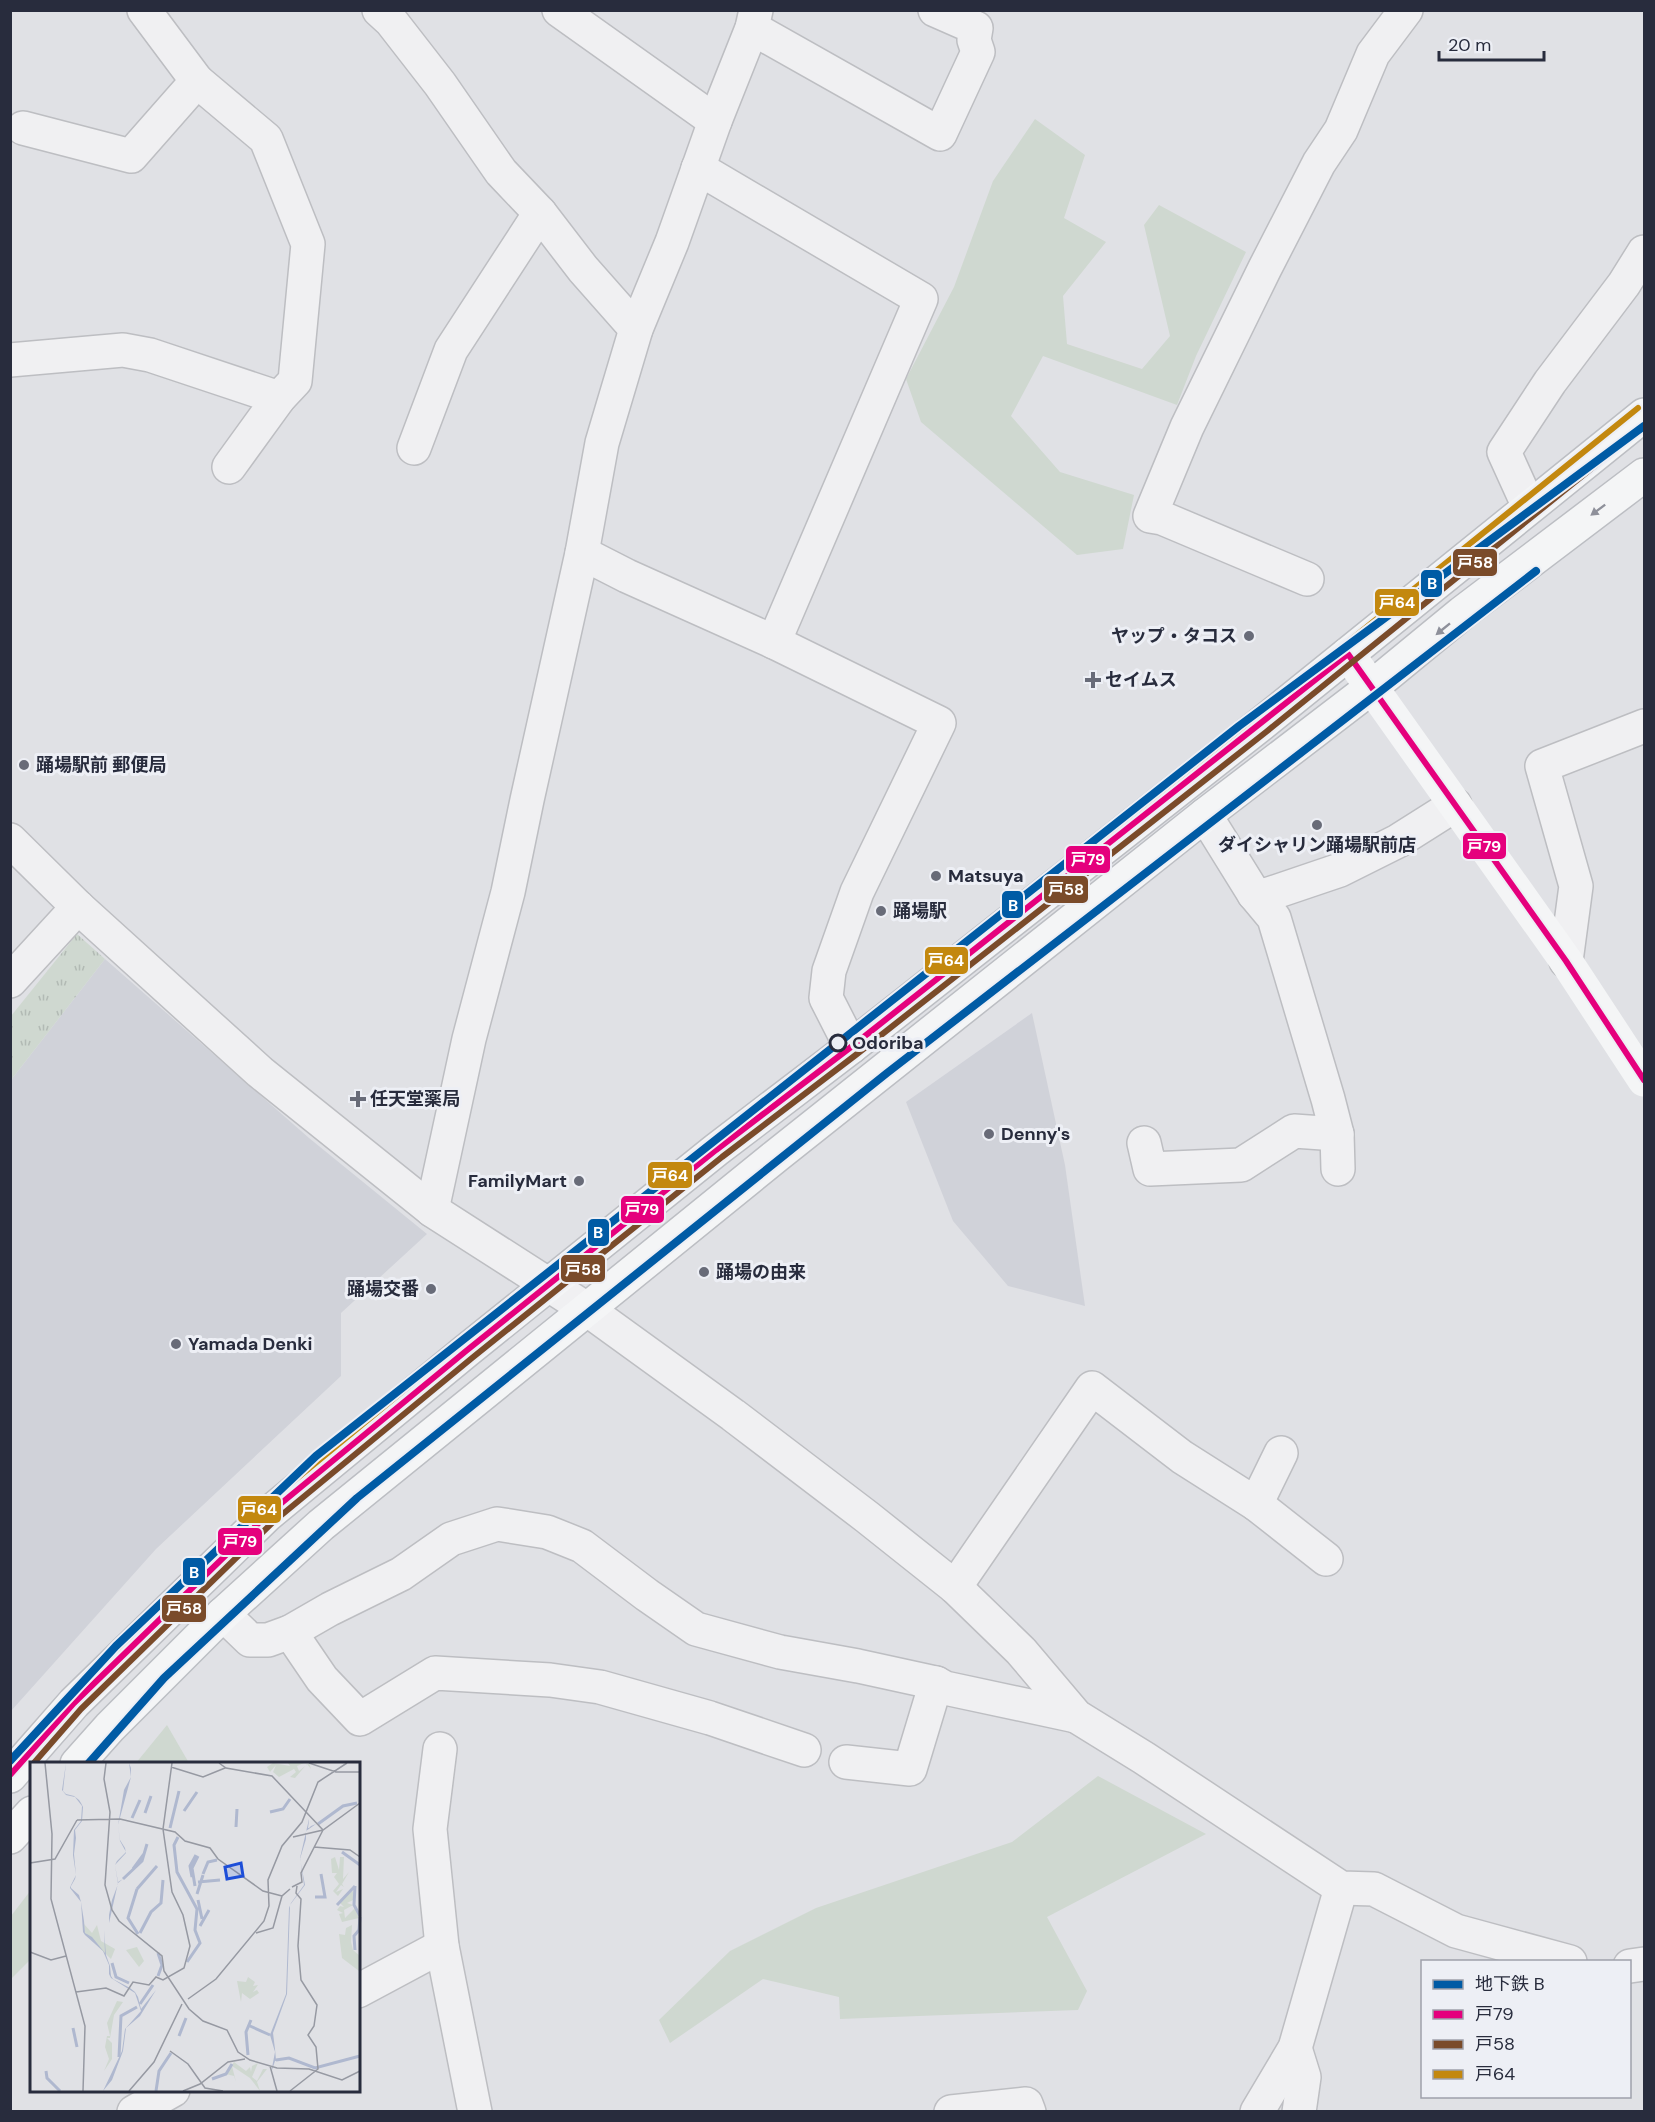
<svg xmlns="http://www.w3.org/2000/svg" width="1655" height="2122" viewBox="0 0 1655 2122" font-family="'DM Sans','Noto Sans JP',sans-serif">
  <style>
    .built { fill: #d0d2d9 }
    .green { fill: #cfd8d0 }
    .park { fill: url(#park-tufts) }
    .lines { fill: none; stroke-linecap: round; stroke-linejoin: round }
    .street-casing { stroke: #bdbec2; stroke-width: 36 }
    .primary-casing { stroke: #bcbec3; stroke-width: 36 }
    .street { stroke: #f0f0f2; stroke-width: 33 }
    .secondary { stroke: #f4f5f6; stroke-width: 33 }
    .primary { stroke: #f4f5f6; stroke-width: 33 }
    .bus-1-casing { stroke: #edeff5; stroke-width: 10 }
    .bus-2-casing { stroke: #edeff5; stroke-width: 10 }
    .bus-3-casing { stroke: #edeff5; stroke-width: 10 }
    .bus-1 { stroke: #e5007d; stroke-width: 6 }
    .bus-2 { stroke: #7a4b2a; stroke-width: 6 }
    .bus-3 { stroke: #c3880f; stroke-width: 6 }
    .metro-1-casing { stroke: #edeff5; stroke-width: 12 }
    .metro-1 { stroke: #005ba5; stroke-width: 8 }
    .oneway { fill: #8e909a }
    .poi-dot { fill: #686b78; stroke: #edeff5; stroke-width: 2 }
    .stop-dot { fill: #edeff5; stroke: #282c3d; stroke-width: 3 }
    .labels { text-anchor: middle; stroke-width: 6; stroke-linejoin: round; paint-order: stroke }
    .poi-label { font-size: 18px; font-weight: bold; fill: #282c3d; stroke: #edeff5; text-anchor: start }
    .stop-label { font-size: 18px; font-weight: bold; fill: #282c3d; stroke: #edeff5; text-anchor: start }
    .inset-river { fill: none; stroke: #afb8cf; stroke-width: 3 }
    .inset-road { fill: none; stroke: #9699a2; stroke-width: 1.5 }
    .view { fill: #1d4ed8; fill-opacity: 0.15; stroke: #1d4ed8; stroke-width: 3 }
    .inset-edge { fill: none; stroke: #282c3d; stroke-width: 3 }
    .line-badge { stroke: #edeff5; stroke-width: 2 }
    .badge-label { font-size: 16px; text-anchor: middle; font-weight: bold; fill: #fff }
  </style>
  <defs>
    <pattern id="park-tufts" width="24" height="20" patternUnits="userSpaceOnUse" patternTransform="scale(1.5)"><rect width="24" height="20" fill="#cfd8d0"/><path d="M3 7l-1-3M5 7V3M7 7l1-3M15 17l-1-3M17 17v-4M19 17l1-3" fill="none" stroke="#b2bab4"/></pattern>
  </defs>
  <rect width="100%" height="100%" fill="#e0e1e5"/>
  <g class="built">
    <polygon points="105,959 309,1138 427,1234 341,1313 341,1376 156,1549 11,1711 11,1080"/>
    <polygon points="1032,1013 1065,1165 1085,1306 1008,1286 953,1221 906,1102"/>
  </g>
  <g class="green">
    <polygon points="1035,119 1085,155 1064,218 1106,242 1063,296 1067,344 1142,369 1170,336 1144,225 1159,205 1246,252 1196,356 1177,405 1043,356 1011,416 1060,472 1134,495 1123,549 1077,555 921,422 906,379 954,287 993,181"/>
    <polygon points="167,1725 189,1763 136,1763"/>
    <polygon points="1098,1776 1206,1834 1047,1917 1087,1991 1078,2010 840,2019 839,1997 763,1979 670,2043 659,2020 730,1951 816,1908 1012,1842"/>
    <polygon points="31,1890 31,1959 11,1979 11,1916"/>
  </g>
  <polygon class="park" points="77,934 105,959 11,1080 11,1016"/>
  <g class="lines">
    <g class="street-casing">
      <g id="street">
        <polyline points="379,10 391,21 440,84 501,172 540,213 583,269 636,329"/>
        <polyline points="559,10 715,121"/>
        <polyline points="752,28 940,134 978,52 974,40 976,28 935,10"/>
        <polyline points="197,81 266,139 308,244 295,381 279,398 229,467"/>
        <polyline points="23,128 131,156 197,81 144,10"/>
        <polyline points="698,168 921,299 774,642"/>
        <polyline points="10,360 123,350 150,355 279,398"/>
        <polyline points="414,448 451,350 540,213"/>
        <polyline points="1529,507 1504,452 1550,382 1624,284 1644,252"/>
        <polyline points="582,553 627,576 774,642 939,723 857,892 829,971 826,998 851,1047"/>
        <polyline points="1307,579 1162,518 1150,516 1187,427 1265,268 1319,163 1341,130 1373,54 1406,10"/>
        <polyline points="1205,815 1254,894 1274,918 1328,1099 1337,1134 1338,1169"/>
        <polyline points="10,840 78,907 260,1072 432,1210 588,1310 733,1415 867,1517 955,1587 1021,1651 1076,1716 1144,1758 1341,1888 1374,1889 1456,1931 1570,1962"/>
        <polyline points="1254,894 1266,895 1340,870 1398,841 1455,805"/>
        <polyline points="1566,961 1576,886 1542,766 1644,726"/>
        <polyline points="10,981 78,907"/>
        <polyline points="1144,1143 1150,1169 1241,1165 1294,1131 1337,1134"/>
        <polyline points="432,1210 469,1039 508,892 527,800 582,553 602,443 636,329 672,242 715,121 752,28 756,10"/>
        <polyline points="1256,1504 1326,1559"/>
        <polyline points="955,1587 1092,1388 1182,1457 1256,1504 1281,1453"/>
        <polyline points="223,1614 250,1640 268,1640 290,1632 330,1609 401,1574 451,1539 497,1524 547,1532 582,1546 647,1595 696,1629 780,1652 858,1666 936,1683 945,1688 1076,1716"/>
        <polyline points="290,1632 322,1679 360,1719 435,1673 550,1680 600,1687 710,1718 804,1750"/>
        <polyline points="440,1749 430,1829 442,1946 475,2112"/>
        <polyline points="846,1762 910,1769 936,1683"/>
        <polyline points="1630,1966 1644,1964"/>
        <polyline points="358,1991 442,1946"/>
        <polyline points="1295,2048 1304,2077 1299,2112"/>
        <polyline points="134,2112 173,2090"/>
        <polyline points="951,2112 1026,2104 1029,2112"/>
        <polyline points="1257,2112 1295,2048 1341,1888"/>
      </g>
    </g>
    <g class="primary-casing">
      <g id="primary">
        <polyline points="77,1764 110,1727 223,1614 321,1525 776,1156 1205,815 1372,687 1462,613 1644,475"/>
        <polyline points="10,1776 74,1703 267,1515 466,1351 716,1150 851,1047 1260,725 1644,415"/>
        <polyline points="10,1837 32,1813"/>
      </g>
    </g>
    <use href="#street" class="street"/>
    <polyline class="secondary" points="1348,654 1566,961 1644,1080"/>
    <use href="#primary" class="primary"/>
    <g class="bus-1-casing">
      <polyline id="bus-1" points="10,1775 74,1703 267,1515 466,1351 716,1150 851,1047 1348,654 1566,961 1644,1080"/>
    </g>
    <g class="bus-2-casing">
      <polyline id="bus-2" points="33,1764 81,1709 273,1522 472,1358 722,1157 857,1054 1266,732 1644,426"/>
    </g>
    <g class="bus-3-casing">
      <polyline id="bus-3" points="10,1762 68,1697 261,1508 460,1344 710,1143 845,1040 1254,718 1638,408"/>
    </g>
    <use href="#bus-1" class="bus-1"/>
    <use href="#bus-2" class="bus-2"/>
    <use href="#bus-3" class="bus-3"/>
    <g class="metro-1-casing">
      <g id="metro-1">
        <polyline points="10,1761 116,1646 316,1456 1239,726 1644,426"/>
        <polyline points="88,1764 164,1678 357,1498 887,1073 1536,571"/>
      </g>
    </g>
    <use href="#metro-1" class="metro-1"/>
  </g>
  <defs><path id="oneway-solid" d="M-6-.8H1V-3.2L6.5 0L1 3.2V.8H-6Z" transform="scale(1.5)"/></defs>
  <g class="oneway">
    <use href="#oneway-solid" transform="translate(1598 510) rotate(143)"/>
    <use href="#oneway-solid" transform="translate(1443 629) rotate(141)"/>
  </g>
  <g class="poi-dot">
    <circle cx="1249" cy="636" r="6"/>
    <path d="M1090 671h6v6h6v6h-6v6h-6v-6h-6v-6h6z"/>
    <circle cx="24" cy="765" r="6"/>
    <circle cx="1317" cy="825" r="6"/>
    <circle cx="936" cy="876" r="6"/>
    <circle cx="881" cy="911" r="6"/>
    <path d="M355 1090h6v6h6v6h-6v6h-6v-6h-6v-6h6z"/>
    <circle cx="989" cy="1134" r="6"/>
    <circle cx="579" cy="1181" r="6"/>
    <circle cx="704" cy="1272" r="6"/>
    <circle cx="431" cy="1289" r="6"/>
    <circle cx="176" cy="1344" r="6"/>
  </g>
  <circle class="stop-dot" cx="838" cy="1043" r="8"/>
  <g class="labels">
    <g class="poi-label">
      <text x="1237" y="642" text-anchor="end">ヤップ・タコス</text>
      <text x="1105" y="686">セイムス</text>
      <text x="36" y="771">踊場駅前 郵便局</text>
      <text x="1317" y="851" text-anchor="middle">ダイシャリン踊場駅前店</text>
      <text x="948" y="882">Matsuya</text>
      <text x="893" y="917">踊場駅</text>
      <text x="370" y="1105">任天堂薬局</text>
      <text x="1001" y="1140">Denny's</text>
      <text x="567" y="1187" text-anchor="end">FamilyMart</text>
      <text x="716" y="1278">踊場の由来</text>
      <text x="419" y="1295" text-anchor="end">踊場交番</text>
      <text x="188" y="1350">Yamada Denki</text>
    </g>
    <g class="stop-label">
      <text x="852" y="1049">Odoriba</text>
    </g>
  </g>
  <g transform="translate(30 1762)">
    <rect width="330" height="330" fill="#e0e1e5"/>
    <path d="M243 1 260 4 258 1H274L267 4 269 9 279 1 281 7 277 2 265 16 260 15 266 10 264 7 249 15 243 10 246 3 240 10 237 5ZM305 95 309 108 310 95H314L313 117 319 110 312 122 314 125 311 123 306 130 313 127 308 134 303 129 309 122 304 115 307 111H302L301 97ZM323 129V138L317 141 323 143 314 148 315 156 325 146 329 156 312 160 309 152 313 151 307 148 310 144 314 145 310 141 313 135ZM218 215 225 220 223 224 228 223 223 230 227 228 229 231 220 237 212 231 211 240 207 219 216 220ZM87 239 93 240 84 253 80 276H77L82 281V297L74 309 79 297 75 285 77 274H80L77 261ZM204 300 216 309 220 305 221 310 222 304 228 301 222 315 227 319 233 307H237L227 320 230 329 220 316 202 304 206 320 204 314 196 312Z" fill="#cfd8d0"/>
    <path d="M54 162 62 171 67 163 71 179 85 187 81 197 55 172ZM322 163 321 180 323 188 330 194 329 209 312 196 309 172 315 173 316 166ZM107 185 114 199 109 205 96 188Z" fill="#cfd8d0"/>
    <path d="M36 1 33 29 36 32 44 34 49 38 51 41 53 45 52 59 45 68 46 76 44 92 46 113 45 117 41 124V126L49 133 51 140 54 159 55 171 62 175 75 191 74 168 79 161V153L82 138 88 122 85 103 87 99 96 90 90 79 88 63 94 28 95 26 101 15 99 1 101 6V15L88 63 90 78 95 86 96 91 85 103 88 120 93 117 88 121 79 161 74 168 76 193 80 204 81 214 83 217 100 226 105 230 108 235 111 247 126 228 110 254 96 266 93 289 82 318 73 329 92 289 95 267 111 249 105 231 81 216 79 212V203L73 189 55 173 53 170 51 140 40 126 41 123 46 113 43 93 44 68 51 59 52 44 45 35 36 33 32 28ZM271 40 279 57V59L278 66H279L281 64 286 62 276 69V77L270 97 275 123 260 143 257 232 243 271 245 287 246 298H250L245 299 241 311 245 290 240 273 256 232 259 146 261 141 274 123 270 96 279 57Z" fill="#afb8cf"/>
    <path class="inset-river" d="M154 49 167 30M240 50 253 47 260 37M115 51 121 34M102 56 110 38M288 62 313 44 327 41M206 65 207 47M140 66 149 29M148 75 144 83 147 110 167 147 165 168 170 181 157 200M312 90 330 103M103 107 114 92M173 112 178 100 187 98M162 115 160 104 166 93M93 117 112 99 117 82M168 120 190 118M165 124 162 106 168 94M325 124 324 143 330 154M107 127 98 156 108 172M107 127 127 104M167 132 173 113M285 135H295L291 112M168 138 172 157M307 143 325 124M170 164 179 148M110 171 121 150 131 141 133 118M325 188 324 174 329 168 330 155M128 191 132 203 128 214M82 201 86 215 99 221M110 242 123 223M220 264 240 273M43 266 47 285M149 274 156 256M218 293 216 270 221 258M89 295 91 254 107 245M246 298 259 296 285 306 330 294M16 309 17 316 30 329M182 317 196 312 202 302M126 329 129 309 141 291"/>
    <path class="inset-road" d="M15 1 22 72 21 137 55 264 53 329M76 1 74 17 80 50 75 123 82 148 89 159 132 194 134 209 159 247 173 259 197 268 208 290 220 298 247 306 279 307 312 318 330 309M189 1 196 6 242 14 293 68M279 1 306 10H330M141 5 173 15 195 6M47 58 90 57 145 70 155 79 180 86 188 97 233 129 252 134M263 75 293 68 330 41M284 85 320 88 330 95M0 101 25 97 47 58M262 125 272 120 271 111 293 68M226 171 243 166 252 134 260 127M0 190 21 198 36 194M46 230 76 226 94 234 103 220 119 223 126 215 133 218 154 206 160 184 153 153 142 130 133 67 142 1M158 237 186 217 234 159 239 144 238 118 252 84 272 60 288 20 317 1M140 289 158 302 175 326 193 329M240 304 247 329M99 329 124 300 152 242M153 329 170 322 198 300 215 297M260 329 288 307 286 285 278 273 284 264 287 243 271 218 268 184 271 137 266 131 267 124"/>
    <path class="view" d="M211 101 213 114 197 117 195 105Z"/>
    <rect width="330" height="330" class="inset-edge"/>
  </g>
  <g class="line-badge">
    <rect x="1452" y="548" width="46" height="29" rx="6" fill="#7a4b2a"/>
    <rect x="1420" y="569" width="23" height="29" rx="6" fill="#005ba5"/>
    <rect x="1374" y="588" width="46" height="29" rx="6" fill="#c3880f"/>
    <rect x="1462" y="832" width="45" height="28" rx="6" fill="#e5007d"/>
    <rect x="1065" y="845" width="46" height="29" rx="6" fill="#e5007d"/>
    <rect x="1043" y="875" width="46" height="29" rx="6" fill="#7a4b2a"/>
    <rect x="1001" y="890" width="23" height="29" rx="6" fill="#005ba5"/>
    <rect x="924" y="946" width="45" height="29" rx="6" fill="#c3880f"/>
    <rect x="647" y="1161" width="46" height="28" rx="6" fill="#c3880f"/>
    <rect x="620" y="1195" width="45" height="29" rx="6" fill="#e5007d"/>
    <rect x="587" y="1218" width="23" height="29" rx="6" fill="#005ba5"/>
    <rect x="560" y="1254" width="46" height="29" rx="6" fill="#7a4b2a"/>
    <rect x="237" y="1495" width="45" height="29" rx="6" fill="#c3880f"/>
    <rect x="217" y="1527" width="46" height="29" rx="6" fill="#e5007d"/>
    <rect x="182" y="1557" width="24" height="29" rx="6" fill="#005ba5"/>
    <rect x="161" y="1594" width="46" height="29" rx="6" fill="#7a4b2a"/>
  </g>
  <g class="badge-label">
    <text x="1475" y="568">戸58</text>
    <text x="1432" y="589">B</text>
    <text x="1397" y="608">戸64</text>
    <text x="1484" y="852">戸79</text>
    <text x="1088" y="865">戸79</text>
    <text x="1066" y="895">戸58</text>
    <text x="1013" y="911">B</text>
    <text x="946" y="966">戸64</text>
    <text x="670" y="1181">戸64</text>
    <text x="642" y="1215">戸79</text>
    <text x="598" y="1238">B</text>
    <text x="583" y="1275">戸58</text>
    <text x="259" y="1515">戸64</text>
    <text x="240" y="1547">戸79</text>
    <text x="194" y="1578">B</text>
    <text x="184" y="1614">戸58</text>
  </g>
  <rect width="1655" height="2122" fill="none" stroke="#282c3d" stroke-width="24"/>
  <rect x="1421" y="1960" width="210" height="138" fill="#edeff5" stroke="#9ea1ab" stroke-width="1.5"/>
  <rect x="1433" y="1980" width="30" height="9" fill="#005ba5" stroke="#9ea1ab" stroke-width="1.5"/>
  <text x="1475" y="1990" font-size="18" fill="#282c3d">地下鉄 B</text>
  <rect x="1433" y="2010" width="30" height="9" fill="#e5007d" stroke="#9ea1ab" stroke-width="1.5"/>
  <text x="1475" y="2020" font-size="18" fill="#282c3d">戸79</text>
  <rect x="1433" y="2040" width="30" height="9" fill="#7a4b2a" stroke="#9ea1ab" stroke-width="1.5"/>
  <text x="1475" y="2050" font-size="18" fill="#282c3d">戸58</text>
  <rect x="1433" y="2070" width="30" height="9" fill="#c3880f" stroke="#9ea1ab" stroke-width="1.5"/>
  <text x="1475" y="2080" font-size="18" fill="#282c3d">戸64</text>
  <path d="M1439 51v9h105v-9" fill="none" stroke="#282c3d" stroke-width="3"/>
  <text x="1448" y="51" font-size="18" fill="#282c3d" stroke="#edeff5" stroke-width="4.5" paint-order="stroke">20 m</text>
</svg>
